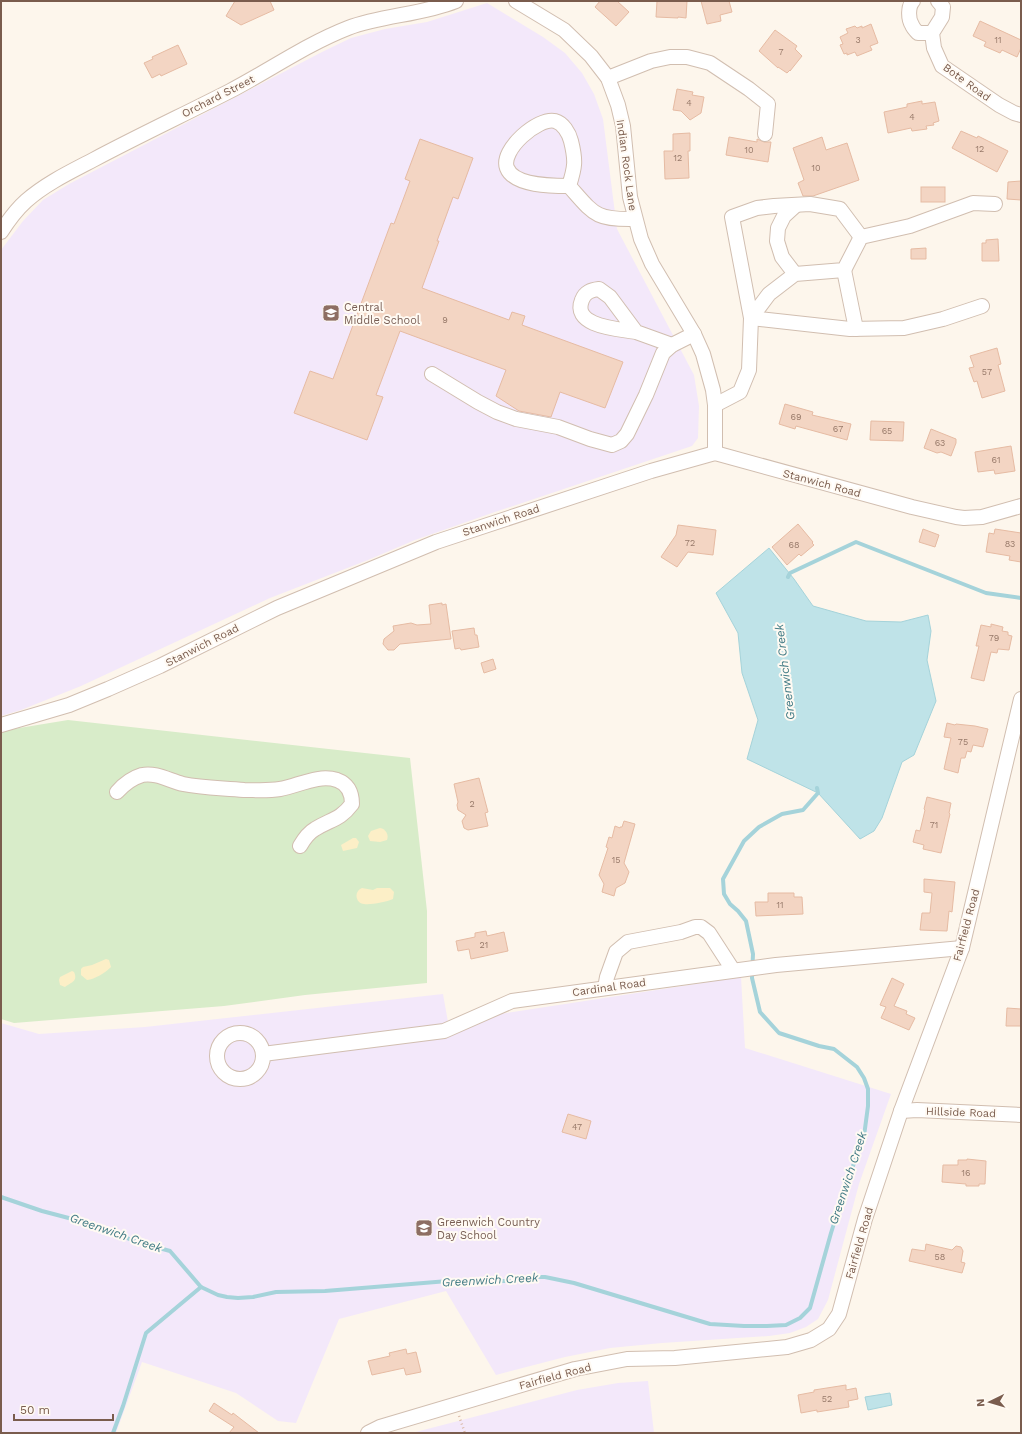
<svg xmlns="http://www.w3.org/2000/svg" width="1022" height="1434" viewBox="0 0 1022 1434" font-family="'Work Sans',sans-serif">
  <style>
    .education { fill: #f3e8fa }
    .green { fill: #d8ecc9 }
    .sand { fill: #fcefc7 }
    .water { fill: #bfe3e8; stroke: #a5d3da }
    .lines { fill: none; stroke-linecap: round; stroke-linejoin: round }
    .stream { stroke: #a5d3da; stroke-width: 4 }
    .building { fill: #f3d5c3; stroke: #e6bba3 }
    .minor-casing { stroke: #d1beb0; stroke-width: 16 }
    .path { stroke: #d9b8a5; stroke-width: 2.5; stroke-dasharray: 1 3; stroke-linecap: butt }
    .minor { stroke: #fff; stroke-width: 14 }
    .labels { text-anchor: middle; stroke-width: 4; stroke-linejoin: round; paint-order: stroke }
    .number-label { font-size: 9px; fill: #987a6a }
    .street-label { font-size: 11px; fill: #7a5c4d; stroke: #fffaf3 }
    .education-label { font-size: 11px; fill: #785e54; stroke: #fffaf3; text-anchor: start }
    .water-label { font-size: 12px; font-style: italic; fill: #437c86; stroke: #fffaf3 }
  </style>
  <rect width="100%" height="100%" fill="#fdf6ec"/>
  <g class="education">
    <polygon points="487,3 543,37 565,53 582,73 594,94 603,119 617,229 694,375 699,406 698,438 692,446 492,513 415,540 368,560 270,598 81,686 21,710 1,716 1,250 23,221 43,200 69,184 322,52 351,38 385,29 427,22"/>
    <polygon points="741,977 745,1048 891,1094 859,1184 828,1300 818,1319 806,1327 790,1333 769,1336 662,1343 610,1348 565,1357 496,1375 446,1291 339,1319 296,1423 278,1421 236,1393 142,1362 116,1433 1,1433 1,1023 39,1034 145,1027 443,994 448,1022"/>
    <polygon points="648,1381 654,1433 412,1433 577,1390 618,1383"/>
  </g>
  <polygon class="green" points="68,720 410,758 427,911 427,983 305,995 224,1006 14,1023 1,1019 1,731"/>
  <g class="sand">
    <path d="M380 828C386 829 389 835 387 840L380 842 370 841 368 836 371 831Z"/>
    <polygon points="353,838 356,838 359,842 357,848 343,851 341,845"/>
    <path d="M362 888 373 890 377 888H390L394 892 393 899C386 902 371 905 364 904 355 903 354 891 362 888Z"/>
    <path d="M106 959 109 960 111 967C105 973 95 979 87 980L81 975V969L83 967 92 965Z"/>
    <path d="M72 971 74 972C78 981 72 982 65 987L60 985 59 980 60 977Z"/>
  </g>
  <g class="water">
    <polygon points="769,548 794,579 813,606 866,621 901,622 928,615 931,631 927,660 936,701 914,755 902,762 882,818 874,831 860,839 818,793 747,759 758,720 742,673 738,633 716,593"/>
    <polygon points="890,1393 892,1405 868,1410 865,1397"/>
  </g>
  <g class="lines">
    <g class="stream">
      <polyline points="788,577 790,573 856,542 986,593 1021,598"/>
      <polyline points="1,1197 42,1211 99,1226 134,1241 170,1251 201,1287 218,1295 227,1297 238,1298 253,1297 276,1292 325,1291 448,1281 512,1281 533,1277 545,1277 574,1283 710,1324 744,1326 767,1326 786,1325 800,1318 810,1308 831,1233 847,1182 864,1136 868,1106 868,1089 864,1078 857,1067 834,1049 819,1046 779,1033 760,1012 752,978 753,954 746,921 738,911 730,904 724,894 723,879 744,841 759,827 782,814 803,810 818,793 817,788"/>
      <polyline points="113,1433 123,1406 146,1333 201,1287"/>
    </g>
  </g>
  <g class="building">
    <polygon points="235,1 270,1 274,10 241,25 226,16"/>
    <polygon points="600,1 617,1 629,12 616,26 595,7"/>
    <polygon points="657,1 687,1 686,18 678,17 678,18 656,17"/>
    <polygon points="701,1 729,1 732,12 720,15 721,21 707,24"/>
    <polygon points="980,21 1021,40 1021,48 1017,57 1002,50 1000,53 984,46 986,42 973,36"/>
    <polygon points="871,24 878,43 870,46 872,50 857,56 855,52 847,55 847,53 844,54 840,45 843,44 840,37 848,33 846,29 855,26 857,28 862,26 862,28"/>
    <polygon points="775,30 797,46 795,49 802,56 790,71 790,70 787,73 778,67 778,68 759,51"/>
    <polygon points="178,45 187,64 161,76 160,74 152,78 144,63 153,59 152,57"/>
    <polygon points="677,89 693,92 692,95 704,97 701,113 690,120 681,111 673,110"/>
    <polygon points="922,101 922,104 935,102 939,121 933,123 934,125 926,126 927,129 912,131 911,128 888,133 884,112 907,107 907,104"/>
    <polygon points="961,131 977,138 978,136 1008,151 997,172 952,148"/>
    <polygon points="690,133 690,151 688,151 689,178 665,179 664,151 673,151 673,134"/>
    <polygon points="729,137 757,142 757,139 764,142 771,142 768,162 726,155"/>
    <polygon points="822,137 826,150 847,143 859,180 813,196 803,196 798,183 804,180 793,148"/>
    <polygon points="420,139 473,158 458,199 453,197 437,241 439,241 422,288 509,320 512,312 525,316 522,325 623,362 605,408 560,392 551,417 519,411 496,396 506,370 400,331 376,395 383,397 367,440 294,413 310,371 333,379 391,223 394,224 410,181 405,179"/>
    <polygon points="1021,181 1021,200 1007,199 1008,182"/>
    <rect x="921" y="187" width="24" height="15"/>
    <polygon points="998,239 999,261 982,261 982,243 986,243 986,240"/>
    <polygon points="926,248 926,259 911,259 911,249"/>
    <polygon points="997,348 1001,364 998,365 1005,391 982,398 977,381 974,382 969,368 974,367 970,356"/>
    <polygon points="785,404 813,412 812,415 851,424 847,440 796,426 795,429 779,424"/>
    <polygon points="871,421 904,422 903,441 870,440"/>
    <polygon points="931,429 956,439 956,443 951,456 941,452 937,453 924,448"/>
    <polygon points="1011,446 1015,471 995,474 994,470 978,472 975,452"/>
    <polygon points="798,524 813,542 812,543 814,545 801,556 799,554 787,565 772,547"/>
    <polygon points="678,525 716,530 713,555 688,552 677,567 661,557 676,535"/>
    <polygon points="923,529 939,535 935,547 919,542"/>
    <polygon points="995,529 1021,533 1021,562 1009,560 1010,556 986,552 989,533 994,534"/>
    <polygon points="442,603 442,605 446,604 451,639 400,644 394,650 388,650 383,644 384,639 394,631 393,626 411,623 417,625 431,624 429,605"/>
    <polygon points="991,624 1003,627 1002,631 1008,632 1008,635 1012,636 1009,650 998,649 997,653 991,652 984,681 971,678 979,646 976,646 981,625 991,627"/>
    <polygon points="474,628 475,635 477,635 479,647 461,650 460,648 455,649 452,631"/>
    <polygon points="493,659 496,669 484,673 481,663"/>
    <polygon points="947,723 955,725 956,724 975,726 988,729 983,747 973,745 971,752 967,751 965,758 961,758 958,773 944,769 951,738 944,737"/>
    <polygon points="479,778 488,812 485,813 488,826 468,830 464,828 462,821 466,815 458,810 457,805 458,802 454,784"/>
    <polygon points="927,797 951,803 949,813 950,814 941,853 923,849 924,845 913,842 916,830 920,831 925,810 924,809"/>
    <polygon points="624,821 635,824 624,863 629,872 625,883 616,888 614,896 602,892 604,884 599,875 608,848 606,847 609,837 612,838 615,826 620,828 620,827 622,827"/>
    <polygon points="924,879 955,882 952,912 949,911 947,931 920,930 922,913 930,913 932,893 924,892"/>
    <polygon points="768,893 794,893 794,897 802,897 803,914 756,916 755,902 768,902"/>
    <polygon points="486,931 487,936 504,932 508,951 471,959 469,949 458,951 456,941 475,937 475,933"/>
    <polygon points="892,978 904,984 894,1006 907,1011 906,1014 915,1018 909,1030 881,1018 886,1007 880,1005"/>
    <polygon points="1007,1008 1021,1009 1021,1026 1006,1026"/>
    <polygon points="568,1114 591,1121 586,1139 562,1132"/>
    <polygon points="967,1159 986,1161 985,1184 979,1184 979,1186 966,1186 966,1184 942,1182 943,1165 958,1165 958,1160 967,1160"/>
    <polygon points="926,1244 952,1250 956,1246 961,1247 963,1251 961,1262 965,1263 962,1273 909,1261 912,1249 925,1251"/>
    <polygon points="406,1349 407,1354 416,1352 421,1372 406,1375 404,1368 372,1375 368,1361 390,1356 389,1353"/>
    <polygon points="846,1385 846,1390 856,1388 858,1399 848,1401 849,1407 817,1412 817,1410 801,1413 798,1395 814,1392 814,1390"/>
    <polygon points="214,1403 232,1415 233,1413 259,1433 229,1433 234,1427 209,1411"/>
  </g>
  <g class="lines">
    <g class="minor-casing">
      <g id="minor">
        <polyline points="516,1 564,30 591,56 608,78 618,105 623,126 630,197 641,239 652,264 694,334 703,354 713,390 715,405 715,453"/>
        <path d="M913 1C908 6 908 19 912 25 913 28 916 31 918 33H932"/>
        <polyline points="938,1 943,7 942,17 932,33 934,48 942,66 999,105 1014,113 1021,115"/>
        <polyline points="608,78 651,61 670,57 687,57 710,63 749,89 768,104 765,134"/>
        <path d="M569 186C575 167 576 161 571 141 569 133 563 123 555 121 538 117 500 150 507 168 514 186 553 186 569 186 594 214 595 220 635 219"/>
        <path d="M1 232C8 221 16 210 26 201 45 184 70 172 93 160 138 136 185 114 230 91 270 70 307 44 348 28 383 15 421 15 456 1"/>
        <polyline points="861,237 840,209 810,204 774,206 757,208 732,217 751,318 850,329 904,328 943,319 982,306"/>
        <polyline points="844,270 856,329"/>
        <polyline points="795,274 782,257 777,241 778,228 784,216 796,205"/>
        <path d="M636 332C620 329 571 327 582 300 585 292 591 290 599 289L610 297 636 332 672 345"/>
        <polyline points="432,374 478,402 497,412 516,419 558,427 590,439 612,445 621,441 627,434 646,395 663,353 672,345 694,334"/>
        <polyline points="715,405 740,392 749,370 751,318 769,294 795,274 844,270 861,237 910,226 973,203 995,204"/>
        <polyline points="1,725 69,705 108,689 160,666 277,608 436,542 651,471 715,453 912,507 956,517 964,518 982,517 1021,506"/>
        <path d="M117 792C124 784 132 778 142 775 156 772 170 781 183 784 202 788 224 788 244 790 256 790 268 791 280 789 298 786 318 774 337 780 348 784 352 793 352 804 340 820 331 819 315 829 308 833 304 839 300 846"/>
        <polyline points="605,988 607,977 616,952 628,942 681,932 695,927 701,927 709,933 733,970"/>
        <circle cx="240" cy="1056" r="23"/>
        <polyline points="263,1054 444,1031 512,1001 776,965 962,948"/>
        <polyline points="901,1111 917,1110 1021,1115"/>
        <polyline points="368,1433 380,1427 575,1369 627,1359 675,1358 787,1347 811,1340 829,1329 839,1314 865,1219 901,1111 962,948 1021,699"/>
      </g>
    </g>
    <polyline class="path" points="459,1416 465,1433"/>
    <use href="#minor" class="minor"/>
  </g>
  <defs>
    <g id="school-square" transform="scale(0.9)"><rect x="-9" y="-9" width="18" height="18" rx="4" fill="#8d6e63" stroke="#fffaf3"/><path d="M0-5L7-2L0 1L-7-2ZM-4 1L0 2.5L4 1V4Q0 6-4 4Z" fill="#fff"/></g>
  </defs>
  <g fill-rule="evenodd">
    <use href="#school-square" x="331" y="313"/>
    <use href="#school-square" x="424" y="1228"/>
  </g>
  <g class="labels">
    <g class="number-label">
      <text x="858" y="43">3</text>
      <text x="998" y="43">11</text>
      <text x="781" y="55">7</text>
      <text x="689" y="106">4</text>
      <text x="912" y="120">4</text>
      <text x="980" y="152">12</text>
      <text x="749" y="153">10</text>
      <text x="678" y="161">12</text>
      <text x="816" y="171">10</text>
      <text x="445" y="323">9</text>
      <text x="987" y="375">57</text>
      <text x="796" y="420">69</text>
      <text x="838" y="432">67</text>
      <text x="887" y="434">65</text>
      <text x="940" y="446">63</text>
      <text x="996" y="463">61</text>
      <text x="690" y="546">72</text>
      <text x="1010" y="547">83</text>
      <text x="794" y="548">68</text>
      <text x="994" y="641">79</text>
      <text x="963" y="745">75</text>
      <text x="472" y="807">2</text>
      <text x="934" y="828">71</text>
      <text x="616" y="863">15</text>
      <text x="780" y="908">11</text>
      <text x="484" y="948">21</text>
      <text x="577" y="1130">47</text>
      <text x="966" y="1176">16</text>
      <text x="940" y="1260">58</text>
      <text x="827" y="1402">52</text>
    </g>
    <g class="street-label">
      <text transform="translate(967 82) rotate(36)" y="4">Bote Road</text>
      <text transform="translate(218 96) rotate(-27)" y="4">Orchard Street</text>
      <text transform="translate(627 165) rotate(82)" y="4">Indian Rock Lane</text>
      <text transform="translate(822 483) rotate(15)" y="4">Stanwich Road</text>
      <text transform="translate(501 520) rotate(-18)" y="4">Stanwich Road</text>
      <text transform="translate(202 645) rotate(-27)" y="4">Stanwich Road</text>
      <text transform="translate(966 925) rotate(-75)" y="4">Fairfield Road</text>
      <text transform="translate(609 987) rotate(-8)" y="4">Cardinal Road</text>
      <text transform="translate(961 1112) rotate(2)" y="4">Hillside Road</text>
      <text transform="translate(859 1243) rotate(-74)" y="4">Fairfield Road</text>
      <text transform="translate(555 1376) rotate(-15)" y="4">Fairfield Road</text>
    </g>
    <g class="education-label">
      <text x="344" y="311">Central<tspan x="344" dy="13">Middle School</tspan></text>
      <text x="437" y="1226">Greenwich Country<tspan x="437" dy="13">Day School</tspan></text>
    </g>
    <g class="water-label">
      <text transform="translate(785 672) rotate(-97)" y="4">Greenwich Creek</text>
      <text transform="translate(848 1178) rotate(-72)" y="4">Greenwich Creek</text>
      <text transform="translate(116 1233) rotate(19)" y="4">Greenwich Creek</text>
      <text transform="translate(490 1280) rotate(-3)" y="4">Greenwich Creek</text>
    </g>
  </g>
  <rect width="1022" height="1434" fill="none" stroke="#7a5c4d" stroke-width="4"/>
  <g transform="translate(990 1402) rotate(265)" stroke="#fffaf3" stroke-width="3" paint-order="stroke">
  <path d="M0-3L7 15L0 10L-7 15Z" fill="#7a5c4d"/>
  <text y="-6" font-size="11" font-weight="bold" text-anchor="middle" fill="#7a5c4d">N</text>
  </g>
  <path d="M14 1414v6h99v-6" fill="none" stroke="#7a5c4d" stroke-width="2"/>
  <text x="20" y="1414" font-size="12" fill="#7a5c4d" stroke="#fffaf3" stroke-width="3" paint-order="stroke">50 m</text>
</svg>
